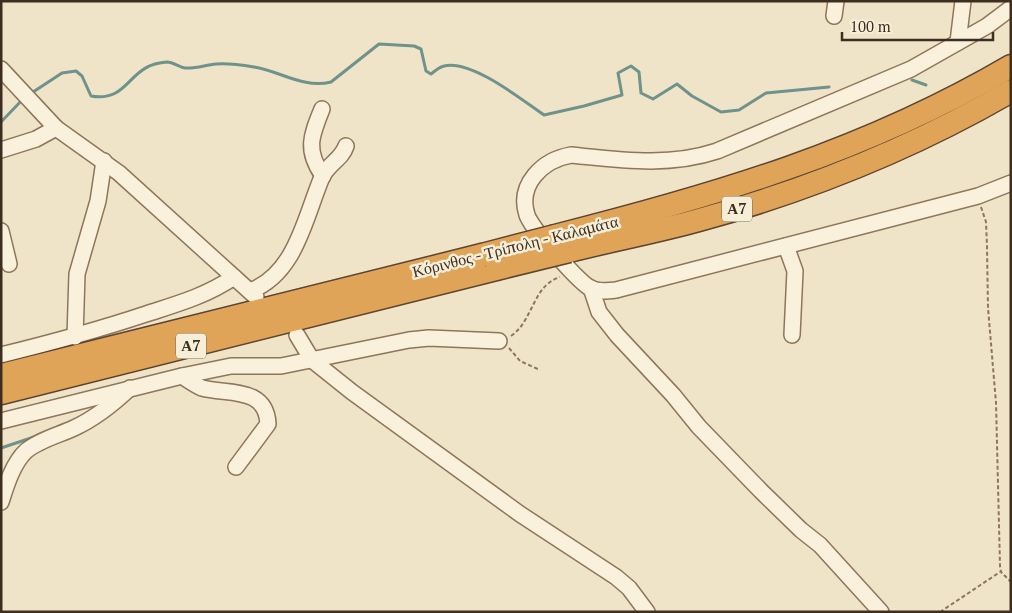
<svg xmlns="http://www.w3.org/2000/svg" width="1012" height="613" viewBox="0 0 1012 613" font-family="'PT Serif',serif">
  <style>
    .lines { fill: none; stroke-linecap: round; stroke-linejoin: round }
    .stream { stroke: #6f938a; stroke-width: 3 }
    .minor-casing { stroke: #8d765c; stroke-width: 18 }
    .highway-casing { stroke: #5b4430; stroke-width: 25 }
    .path { stroke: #8d765c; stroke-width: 2; stroke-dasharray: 4 2.5; stroke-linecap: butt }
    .minor { stroke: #faf1dc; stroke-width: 15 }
    .highway { stroke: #e0a458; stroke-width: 22 }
    .highway-bridge-casing { stroke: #5b4430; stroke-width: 25; stroke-linecap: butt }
    .highway-bridge { stroke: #e0a458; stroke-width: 22 }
    .labels { text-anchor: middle; stroke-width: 5; stroke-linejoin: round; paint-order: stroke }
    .shield { fill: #f7eed8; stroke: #756857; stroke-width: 1 }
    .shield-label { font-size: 15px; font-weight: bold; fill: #3d2e20 }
    .street-label { font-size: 16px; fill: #3d2e20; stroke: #f7eed8 }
  </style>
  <rect width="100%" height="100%" fill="#f0e4c8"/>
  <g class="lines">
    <g class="stream">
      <polyline points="912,80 926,85"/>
      <path d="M30 94 62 73 76 71 82 76 91 96C130 103 127 64 167 62 173 62 179 67 185 68 196 69 205 65 216 64 228 63 242 65 254 67 280 71 304 89 331 82L379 44 414 46 421 49 426 71 431 74C435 71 439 67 444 66 471 59 522 100 544 115L584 106 622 95 618 73 631 66 639 72 641 93 653 99 677 84 692 96 721 112 739 110 766 93 829 87"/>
      <polyline points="1,122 23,99"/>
      <polyline points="1,448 34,437"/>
    </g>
    <g class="minor-casing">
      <g id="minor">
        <path d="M1011 8 987 26 911 69 717 151C669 167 621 160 571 155 543 160 517 184 527 215 532 229 577 280 590 288 598 292 607 291 616 290L978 196 1011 183"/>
        <polyline points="834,16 836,1"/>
        <polyline points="958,42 963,1"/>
        <polyline points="1,69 56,128 119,173 256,297"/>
        <path d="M322 109C311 136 305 150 323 176"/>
        <polyline points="1,150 36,139 56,128"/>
        <polyline points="1,231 9,264"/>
        <polyline points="786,246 795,271 792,335"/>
        <polyline points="591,288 599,312 617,335 673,395 699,427 761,491 801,530 820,545 881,612"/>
        <path d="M250 291C296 274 305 217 322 177 328 164 342 159 346 146"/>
        <polyline points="297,335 312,360 352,392 520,514 616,577 629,588 647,612"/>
        <polyline points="75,337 77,274 98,201 104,161"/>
        <path d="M1 355C50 343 98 330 146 314 177 304 206 296 234 277"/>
        <path d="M182 376C188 380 195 385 202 388 228 395 266 386 268 424L236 467"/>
        <polyline points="1,421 182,376 231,366 281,366 409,340 429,338 499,341"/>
        <path d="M1 502C6 486 13 463 26 451 39 440 59 435 74 428 96 418 113 404 130 388"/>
      </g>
    </g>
    <g class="highway-casing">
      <g id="highway">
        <path d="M555 236C717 195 866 151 1011 66"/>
        <path d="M569 251C612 240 656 232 699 220 808 190 913 148 1011 91"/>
        <polyline points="1,375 482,255"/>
        <polyline points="1,393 496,269"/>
      </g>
    </g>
    <g class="path">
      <polyline points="981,207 986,222 987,246 988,308 996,403 1000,566 1001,572 1011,582"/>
      <path d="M511 336C534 320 532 286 560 277"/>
      <polyline points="509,348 520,361 540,370"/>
      <polyline points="940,612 1000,572"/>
    </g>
    <use href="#minor" class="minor"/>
    <use href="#highway" class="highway"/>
    <g class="highway-bridge-casing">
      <g id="highway-bridge">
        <polyline points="482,255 555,236"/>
        <polyline points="496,269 569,251"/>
      </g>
    </g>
    <use href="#highway-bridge" class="highway-bridge"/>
  </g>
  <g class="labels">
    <g class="shield">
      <rect x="722" y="196.5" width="30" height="25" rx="4"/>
      <rect x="176" y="333.5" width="30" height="25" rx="4"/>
    </g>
    <g class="shield-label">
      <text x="737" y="214">Α7</text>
      <text x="191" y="351">Α7</text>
    </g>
    <g class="street-label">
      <text transform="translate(515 246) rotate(-14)" y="6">Κόρινθος - Τρίπολη - Καλαμάτα</text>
    </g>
  </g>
  <rect width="1012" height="613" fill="none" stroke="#3d2e20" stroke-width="5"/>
  <path d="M842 32v8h151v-8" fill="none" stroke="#3d2e20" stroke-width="2.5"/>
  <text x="850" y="32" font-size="15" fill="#3d2e20" stroke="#f7eed8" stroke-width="4" paint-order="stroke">100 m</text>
</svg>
